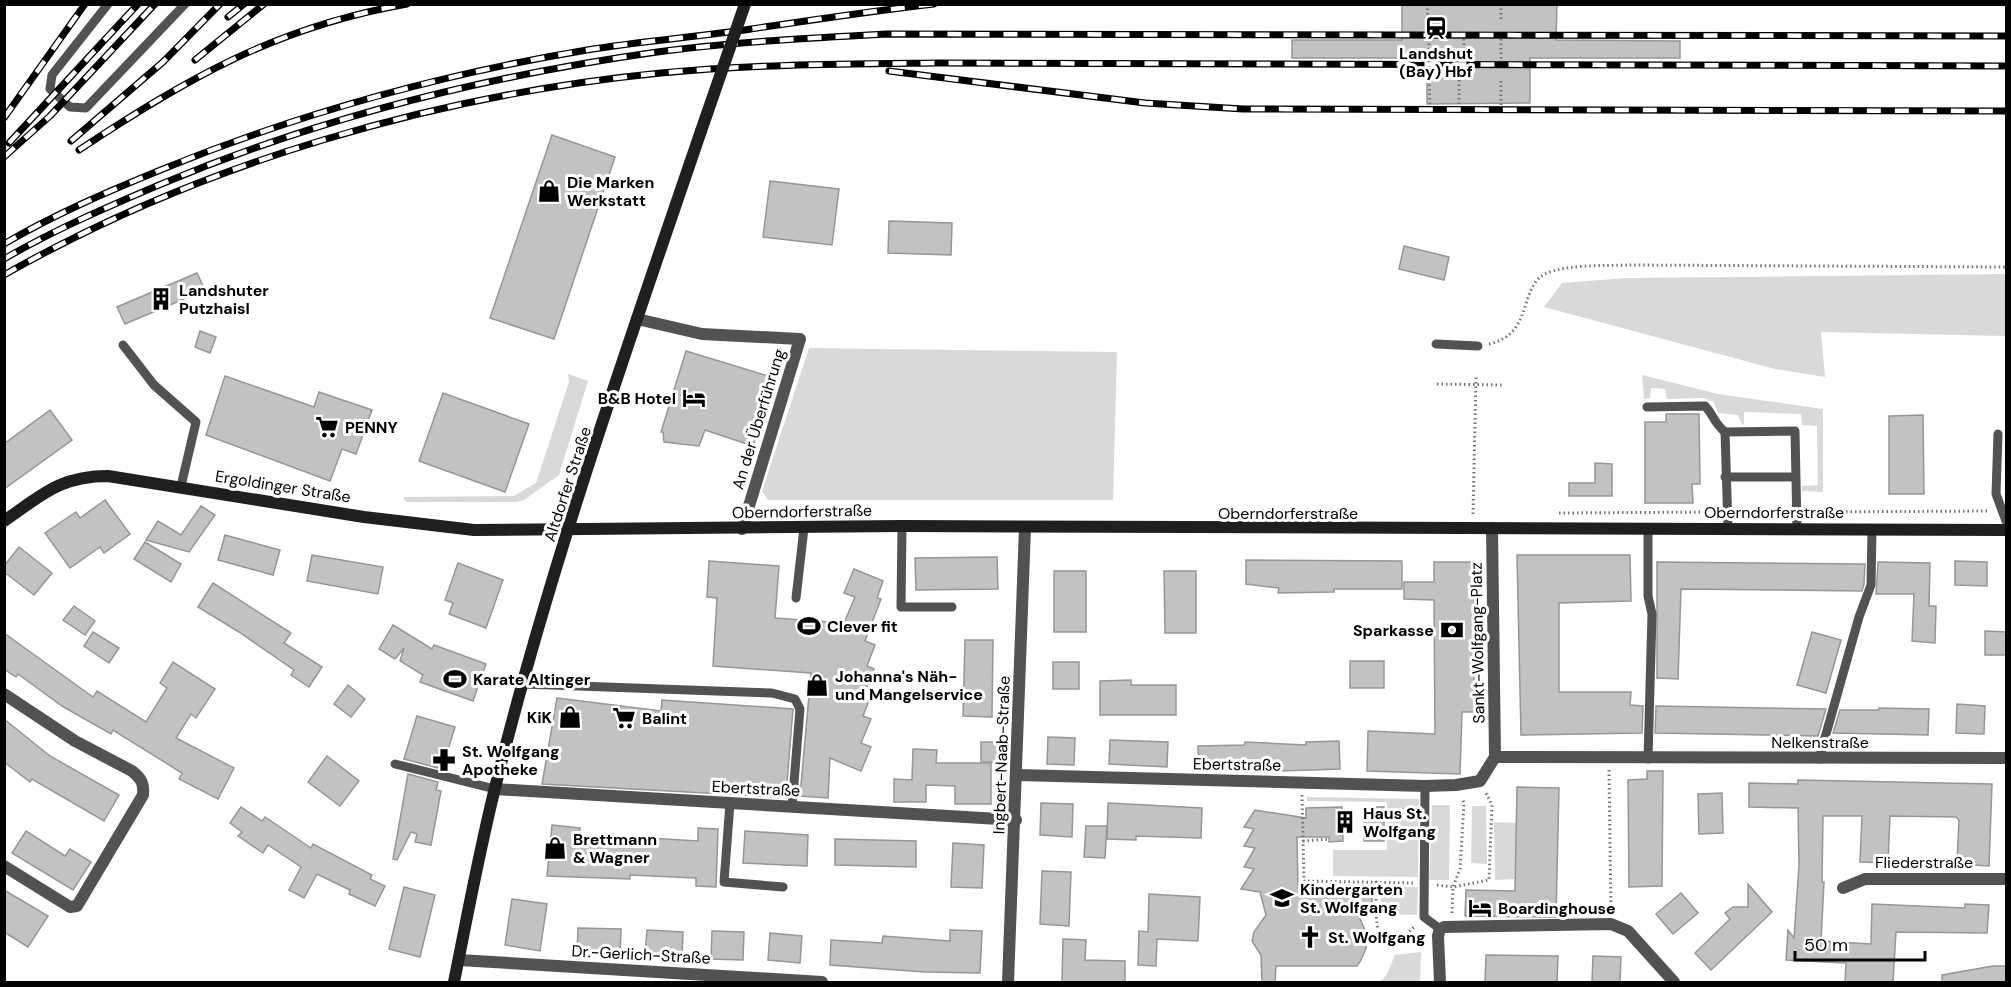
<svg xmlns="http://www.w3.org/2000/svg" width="2011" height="987" viewBox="0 0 2011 987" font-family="'DM Sans',sans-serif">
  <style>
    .green { fill: #d9d9d9 }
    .building { fill: #c2c2c2; stroke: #969696; stroke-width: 1.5 }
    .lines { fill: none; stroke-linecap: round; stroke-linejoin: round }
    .path { stroke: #747474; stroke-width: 3; stroke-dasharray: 1.5 3; stroke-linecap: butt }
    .service { stroke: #525252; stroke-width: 9 }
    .minor { stroke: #525252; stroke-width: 12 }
    .secondary { stroke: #1f1f1f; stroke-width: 12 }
    .rail-casing { stroke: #000; stroke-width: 7 }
    .rail { stroke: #fff; stroke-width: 4.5; stroke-dasharray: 14; stroke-linecap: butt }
    .secondary-bridge { stroke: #1f1f1f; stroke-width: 12 }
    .labels { text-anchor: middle; stroke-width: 6; stroke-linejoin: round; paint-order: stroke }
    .poi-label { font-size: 16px; font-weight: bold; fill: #000; stroke: #fff; text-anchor: start }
    .street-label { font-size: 16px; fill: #000; stroke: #fff }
  </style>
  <rect width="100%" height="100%" fill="#fff"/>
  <g class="green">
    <polygon points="2006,274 2006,336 1821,332 1825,377 1775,369 1544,307 1562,283 1627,278"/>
    <polygon points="809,348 1117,352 1113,500 768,500 762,491"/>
    <polygon points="568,374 588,381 559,475 524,500 517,502 408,502 404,500 404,497 514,496 536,483 569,382"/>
    <polygon points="1642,375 1718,394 1823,409 1823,492 1802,491 1802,486 1818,485 1817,426 1802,425 1801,414 1744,412 1744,425 1742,424 1738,415 1718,413 1714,402 1703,398 1667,399 1665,389 1651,388 1650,398 1644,399"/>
    <polygon points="1307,797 1419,799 1418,877 1333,876 1333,850 1387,850 1387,802 1307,801"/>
    <polygon points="1432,805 1450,805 1449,880 1429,880"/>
    <polygon points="1472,806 1486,806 1487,864 1471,863"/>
    <polygon points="1494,822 1516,823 1515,879 1495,880"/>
    <polygon points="1381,887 1418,887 1417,915 1381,914"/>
    <polygon points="1421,952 1420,982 1379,982 1386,976 1395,955"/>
  </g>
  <g class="building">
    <polygon points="1402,4 1557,4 1556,40 1680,41 1680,58 1530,58 1530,103 1427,104 1427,58 1292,58 1292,40 1402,40"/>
    <polygon points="552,135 615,157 554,339 490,318"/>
    <polygon points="770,181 839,189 832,245 763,237"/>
    <polygon points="889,221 952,223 951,255 888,253"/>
    <polygon points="1404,246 1449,257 1444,280 1399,269"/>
    <polygon points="197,273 205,290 125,324 117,307"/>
    <polygon points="200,331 216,337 210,353 195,347"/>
    <polygon points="686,351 775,378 753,446 705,430 699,446 664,442 663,432 661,432"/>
    <polygon points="225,376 314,407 319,392 372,410 356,454 342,449 330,481 206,435"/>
    <polygon points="443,393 529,424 505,492 419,461"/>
    <polygon points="50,410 72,440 4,489 4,444"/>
    <polygon points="1666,414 1699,414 1700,484 1692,484 1693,503 1645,503 1645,422 1666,422"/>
    <polygon points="1923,415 1924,494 1889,494 1889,416"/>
    <polygon points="1595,463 1612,464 1612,496 1569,496 1569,483 1595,483"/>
    <polygon points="105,500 130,534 104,553 100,547 70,568 45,533 76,512 80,518"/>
    <polygon points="201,506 215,515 189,552 146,540 158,521 181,535"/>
    <polygon points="225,535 280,550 273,575 218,560"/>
    <polygon points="145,542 181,564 171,582 134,559"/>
    <polygon points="19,547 52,573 34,595 4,572 4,566"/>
    <polygon points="312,555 383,567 378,594 307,581"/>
    <polygon points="1517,555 1630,555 1631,601 1559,603 1559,692 1631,692 1630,705 1643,706 1642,733 1521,735"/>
    <polygon points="997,557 998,589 916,590 915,558"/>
    <polygon points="1246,560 1402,561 1402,589 1334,589 1334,592 1278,593 1279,588 1246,584"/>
    <polygon points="709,561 779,566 775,618 844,623 855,597 844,593 854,569 883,581 877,598 881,599 865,641 875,645 867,666 874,669 865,691 872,693 863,716 871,719 861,743 871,747 861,771 830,758 828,798 800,796 811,673 713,666 717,598 707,597"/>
    <polygon points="1955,561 1987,562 1987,586 1955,585"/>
    <polygon points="1434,562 1474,562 1474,712 1462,712 1460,774 1367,771 1368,731 1435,734 1434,600 1404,599 1404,582 1434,582"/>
    <polygon points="1657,562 1865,564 1864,584 1862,591 1681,589 1678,679 1657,678"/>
    <polygon points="1878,562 1930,563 1929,606 1936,606 1935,643 1912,641 1914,594 1876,594"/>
    <polygon points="458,563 503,580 486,628 449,614 453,603 445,600"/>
    <rect x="1054" y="571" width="32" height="61"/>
    <polygon points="1164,571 1196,571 1196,633 1165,633"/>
    <polygon points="213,583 291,633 284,643 322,667 309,687 291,675 294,670 239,632 198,607"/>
    <polygon points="74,606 95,621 85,635 63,620"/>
    <polygon points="393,625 432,649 434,645 486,664 473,701 420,682 423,675 400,661 404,648 395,659 379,649"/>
    <polygon points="1985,631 2007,632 2007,655 1985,655"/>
    <polygon points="93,632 119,648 109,663 84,646"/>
    <polygon points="1812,632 1841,640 1826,693 1797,685"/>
    <polygon points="4,633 93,697 97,691 146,722 167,688 160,683 173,662 215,689 196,718 191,714 176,738 234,768 218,799 179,779 182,773 113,730 111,734 62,706 18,674 16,677 4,669"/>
    <polygon points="965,640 993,640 992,717 963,716"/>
    <rect x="1350" y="661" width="34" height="27"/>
    <rect x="1053" y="662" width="26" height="27"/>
    <polygon points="1131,680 1131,685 1176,685 1176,715 1100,715 1100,681"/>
    <polygon points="348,685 365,699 351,717 334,704"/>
    <polygon points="557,698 661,711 662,700 793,709 786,795 778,795 778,797 542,784"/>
    <polygon points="1957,704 1985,706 1984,734 1956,733"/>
    <polygon points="1656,706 1826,709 1818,736 1655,733"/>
    <polygon points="1879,708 1929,709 1928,735 1833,733 1840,710 1878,710"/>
    <polygon points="417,716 455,727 442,769 404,759"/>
    <polygon points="4,719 50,756 119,795 104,821 32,779 30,782 4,762"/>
    <polygon points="1048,737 1075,738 1074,765 1047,764"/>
    <polygon points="1110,740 1168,742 1167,767 1109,764"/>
    <polygon points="1339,741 1340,769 1279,771 1199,769 1198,746 1244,745 1245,742 1306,745 1306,742"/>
    <rect x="981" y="742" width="22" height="20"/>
    <polygon points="913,749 937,750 936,763 991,763 991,804 955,804 955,786 926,785 926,802 894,802 894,779 912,780"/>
    <polygon points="327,756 359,781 340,806 308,782"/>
    <polygon points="1647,771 1663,771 1662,886 1629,887 1628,780 1647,779"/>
    <polygon points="408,774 438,782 436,790 441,791 431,845 415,842 417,834 411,832 397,860 393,859"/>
    <polygon points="1798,780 1992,784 1989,866 1957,864 1959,820 1956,817 1890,816 1888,863 1860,862 1862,816 1823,816 1822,882 1824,882 1821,941 1871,944 1872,904 1965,908 1965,904 1989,905 1987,933 1896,932 1893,982 1845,982 1846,963 1786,960 1788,930 1794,938 1799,865 1798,808 1749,807 1749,783 1798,784"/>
    <polygon points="1517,787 1559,788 1556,917 1465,916 1466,890 1515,891"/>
    <polygon points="1722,793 1723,833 1699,834 1698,794"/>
    <polygon points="1041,803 1073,804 1072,837 1040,835"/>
    <polygon points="1108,803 1202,808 1201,838 1136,836 1136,840 1107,839"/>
    <polygon points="241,807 262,821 265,817 311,848 313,844 372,875 370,879 385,886 375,906 349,894 350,890 317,874 304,898 289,890 301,867 268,845 263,853 238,836 242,832 230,823"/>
    <polygon points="1342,807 1343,841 1329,842 1329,837 1297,837 1298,887 1355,889 1355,885 1372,886 1372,907 1355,906 1366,933 1366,948 1361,960 1357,966 1276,966 1275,982 1262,982 1261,955 1252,941 1254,932 1266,915 1260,892 1241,889 1254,869 1244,867 1255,848 1244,846 1254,829 1244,827 1255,810 1306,818 1306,808"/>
    <polygon points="1365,807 1384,807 1384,841 1364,841"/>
    <polygon points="552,825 580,828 578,843 648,846 649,838 698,841 698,828 718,829 716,887 696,886 696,878 630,875 630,879 547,876"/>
    <polygon points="1086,826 1107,826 1105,858 1084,857"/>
    <polygon points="26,831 65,856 70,849 91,862 73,890 12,853"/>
    <polygon points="745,831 808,835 807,866 743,863"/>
    <polygon points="835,839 916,841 916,867 835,865"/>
    <polygon points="953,843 984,845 982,888 951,887"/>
    <polygon points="1042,871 1071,872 1069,926 1040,924"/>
    <polygon points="1748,884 1772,912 1711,970 1695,953 1730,919 1725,913 1733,907 1748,907"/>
    <polygon points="404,887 435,895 420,957 389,949"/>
    <polygon points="4,890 48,916 28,947 4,932"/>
    <polygon points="1681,893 1698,913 1673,934 1656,914"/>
    <polygon points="1149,894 1200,897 1198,941 1157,939 1156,966 1138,965 1139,931 1148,932"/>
    <polygon points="512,899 547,904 540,951 505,945"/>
    <polygon points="578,928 621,929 620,955 577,953"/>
    <polygon points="647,930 683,932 682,957 645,954"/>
    <polygon points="950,930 982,931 980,973 925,972 830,965 831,940 882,943 883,936 950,941"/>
    <polygon points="712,931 744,932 743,960 711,959"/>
    <polygon points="770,933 802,936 800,963 768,960"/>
    <polygon points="1063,939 1086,940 1085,960 1125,961 1125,982 1062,982"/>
    <polygon points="1486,955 1558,956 1557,982 1485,982"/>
    <polygon points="1593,956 1621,957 1620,982 1592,982"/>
    <polygon points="1993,966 2007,966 2007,982 1942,982 1942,975"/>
  </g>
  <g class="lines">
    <g class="path">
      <polyline points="1427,4 1428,19"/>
      <polyline points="1501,4 1501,19"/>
      <polyline points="1429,39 1429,59"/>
      <polyline points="1464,39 1464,59"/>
      <polyline points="1501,39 1501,59"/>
      <polyline points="1429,80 1430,104"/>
      <polyline points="1459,80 1459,104"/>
      <polyline points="1501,81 1501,105"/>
      <path d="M1489 344C1534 334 1518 288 1545 274 1566 264 1606 266 1629 265L2006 267"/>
      <polyline points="1437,384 1502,385"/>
      <polyline points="1738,512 1786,512"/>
      <polyline points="1810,512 1990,511"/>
      <polyline points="1559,513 1717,512"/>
      <polyline points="1473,514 1476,375"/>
      <polyline points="1609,770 1611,910"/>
      <polyline points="1302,795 1304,881 1413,883"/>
      <polyline points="1303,841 1329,839"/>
      <polyline points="1376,881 1376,915 1379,939"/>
      <polyline points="1437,885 1453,887 1489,880 1492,805 1486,793"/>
      <polyline points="1452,913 1453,887 1460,869 1464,803 1462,798"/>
      <polyline points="1366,941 1407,934 1415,926"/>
    </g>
    <g class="service">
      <polyline points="108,4 52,75 50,89 70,107 86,108 185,4"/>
      <polyline points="1436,344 1478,346"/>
      <polyline points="123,345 154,385 196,422 181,486"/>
      <path d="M1647 407 1705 406C1714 415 1713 422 1725 432"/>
      <polyline points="1998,434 1996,494 2006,521"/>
      <polyline points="1725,477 1795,477"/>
      <polyline points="902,526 901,607 952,607"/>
      <polyline points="1728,528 1725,432 1795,431 1797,529"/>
      <polyline points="796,598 804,528"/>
      <polyline points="523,684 772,693 795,699 800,709 792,807"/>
      <polyline points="1648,759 1652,614 1648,596 1648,528"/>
      <polyline points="1819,759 1859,617 1871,585 1872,529"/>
      <polyline points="395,764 495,789"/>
      <polyline points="1425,786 1424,917 1440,929"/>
      <polyline points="730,803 724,882 783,887"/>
    </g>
    <g class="minor">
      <polyline points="637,319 702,334 800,339 742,529"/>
      <path d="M4 694 75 741 132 771C142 779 144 784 143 795L77 906 70 907 4 866"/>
      <polyline points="1495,757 2006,758"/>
      <polyline points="1018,775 1425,786 1456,785 1480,781 1495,757 1492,528"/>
      <polyline points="495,789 1016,820"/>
      <polyline points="1843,888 1865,879 2006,879"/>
      <polyline points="459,960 822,982"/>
      <polyline points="1008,982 1025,528"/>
      <polyline points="1440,982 1438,936 1440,929 1444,927 1611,924 1628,931 1674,982"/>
    </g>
    <g class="secondary">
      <path d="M4 521C42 495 60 476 108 476L364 517 474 530 902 526 2006 530"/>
      <path d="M454 982C467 918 479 852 495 788 550 565 627 348 701 131"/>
    </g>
    <g class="rail-casing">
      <g id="rail">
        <polyline points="228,17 244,4"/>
        <polyline points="195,60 264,4"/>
        <polyline points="889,71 1145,103 1243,109 2006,111"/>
        <polyline points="4,118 85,4"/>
        <polyline points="71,141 163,62 220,4"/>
        <polyline points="9,143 138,4"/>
        <path d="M79 150C188 78 276 27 407 4"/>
        <polyline points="4,157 50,116 155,4"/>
        <path d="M4 244C55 214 109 191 163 169 298 114 442 74 587 50 642 41 697 37 751 29 812 20 872 11 934 4"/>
        <path d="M4 259C54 230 107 207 159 185 318 118 486 76 657 52 733 42 810 38 887 34L2006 36"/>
        <path d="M4 275C201 163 436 95 661 73 754 64 846 64 939 63L2006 66"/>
      </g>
    </g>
    <use href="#rail" class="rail"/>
    <polyline class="secondary-bridge" points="701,131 745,4"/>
  </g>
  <defs>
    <g id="station-bare" transform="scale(1.8)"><path d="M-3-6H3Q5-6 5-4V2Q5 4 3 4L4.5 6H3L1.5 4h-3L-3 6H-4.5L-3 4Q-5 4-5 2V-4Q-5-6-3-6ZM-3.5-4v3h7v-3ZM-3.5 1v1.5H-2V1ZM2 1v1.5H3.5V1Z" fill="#000" stroke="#fff" stroke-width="2.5" paint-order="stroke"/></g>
    <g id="shop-bare" transform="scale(1.8)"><path d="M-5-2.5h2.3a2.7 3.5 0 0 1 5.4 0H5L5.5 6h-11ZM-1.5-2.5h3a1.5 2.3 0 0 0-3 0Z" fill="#000" stroke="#fff" stroke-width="2.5" paint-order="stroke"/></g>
    <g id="building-bare" transform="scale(1.8)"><path d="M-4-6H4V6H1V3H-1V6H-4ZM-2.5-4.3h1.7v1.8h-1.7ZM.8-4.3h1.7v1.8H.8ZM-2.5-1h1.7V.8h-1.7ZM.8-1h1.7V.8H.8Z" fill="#000" stroke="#fff" stroke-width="2.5" paint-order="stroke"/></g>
    <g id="hotel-bare" transform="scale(1.8)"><path d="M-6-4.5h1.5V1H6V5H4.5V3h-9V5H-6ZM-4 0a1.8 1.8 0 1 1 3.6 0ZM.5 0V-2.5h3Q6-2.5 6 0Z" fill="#000" stroke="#fff" stroke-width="2.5" paint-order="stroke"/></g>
    <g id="supermarket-bare" transform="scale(1.8)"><path d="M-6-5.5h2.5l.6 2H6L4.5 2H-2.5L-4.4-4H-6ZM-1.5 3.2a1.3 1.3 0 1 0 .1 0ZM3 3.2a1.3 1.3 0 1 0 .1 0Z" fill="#000" stroke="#fff" stroke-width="2.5" paint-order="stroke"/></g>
    <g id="stadium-bare" transform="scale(1.8)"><path d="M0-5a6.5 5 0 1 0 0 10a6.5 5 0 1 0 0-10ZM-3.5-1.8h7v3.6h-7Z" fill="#000" stroke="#fff" stroke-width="2.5" paint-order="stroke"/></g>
    <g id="bank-bare" transform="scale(1.8)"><path d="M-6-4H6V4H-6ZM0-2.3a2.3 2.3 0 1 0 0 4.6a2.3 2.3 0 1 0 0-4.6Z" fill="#000" stroke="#fff" stroke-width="2.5" paint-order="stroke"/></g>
    <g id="pharmacy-bare" transform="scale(1.8)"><path d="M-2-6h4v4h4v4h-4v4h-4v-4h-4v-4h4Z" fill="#000" stroke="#fff" stroke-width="2.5" paint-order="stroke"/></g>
    <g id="school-bare" transform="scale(1.8)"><path d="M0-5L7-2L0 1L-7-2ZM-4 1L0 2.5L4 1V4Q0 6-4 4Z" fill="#000" stroke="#fff" stroke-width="2.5" paint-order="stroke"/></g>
    <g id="church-bare" transform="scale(1.8)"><path d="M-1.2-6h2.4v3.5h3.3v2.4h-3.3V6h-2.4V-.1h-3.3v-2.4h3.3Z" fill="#000" stroke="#fff" stroke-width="2.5" paint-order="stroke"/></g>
  </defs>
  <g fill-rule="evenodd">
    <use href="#station-bare" x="1436" y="28"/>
    <use href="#shop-bare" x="549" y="191"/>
    <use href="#building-bare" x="161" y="299"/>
    <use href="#hotel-bare" x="694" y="398"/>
    <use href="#supermarket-bare" x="327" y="427"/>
    <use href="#stadium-bare" x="809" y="626"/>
    <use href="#bank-bare" x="1452" y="630"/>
    <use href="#stadium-bare" x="455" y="679"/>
    <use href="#shop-bare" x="817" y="685"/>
    <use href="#shop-bare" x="570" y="717"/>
    <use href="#supermarket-bare" x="624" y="718"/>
    <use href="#pharmacy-bare" x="444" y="760"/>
    <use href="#building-bare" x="1345" y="822"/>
    <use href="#shop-bare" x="555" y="848"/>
    <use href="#school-bare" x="1282" y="898"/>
    <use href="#hotel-bare" x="1480" y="908"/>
    <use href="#church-bare" x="1310" y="937"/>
  </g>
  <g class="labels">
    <g class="poi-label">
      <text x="1436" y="59" text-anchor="middle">Landshut<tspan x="1436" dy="18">(Bay) Hbf</tspan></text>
      <text x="567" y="188">Die Marken<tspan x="567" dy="18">Werkstatt</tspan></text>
      <text x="179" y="296">Landshuter<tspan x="179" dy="18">Putzhaisl</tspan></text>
      <text x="676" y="404" text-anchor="end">B&amp;B Hotel</text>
      <text x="345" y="433">PENNY</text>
      <text x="827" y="632">Clever fit</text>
      <text x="1434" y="636" text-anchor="end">Sparkasse</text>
      <text x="835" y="682">Johanna's Näh-<tspan x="835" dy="18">und Mangelservice</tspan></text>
      <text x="473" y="685">Karate Altinger</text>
      <text x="552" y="723" text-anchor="end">KiK</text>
      <text x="642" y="724">Balint</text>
      <text x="462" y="757">St. Wolfgang<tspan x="462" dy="18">Apotheke</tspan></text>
      <text x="1363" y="819">Haus St.<tspan x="1363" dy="18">Wolfgang</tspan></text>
      <text x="573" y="845">Brettmann<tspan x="573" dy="18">&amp; Wagner</tspan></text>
      <text x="1300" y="895">Kindergarten<tspan x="1300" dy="18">St. Wolfgang</tspan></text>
      <text x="1498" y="914">Boardinghouse</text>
      <text x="1328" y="943">St. Wolfgang</text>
    </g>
    <g class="street-label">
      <text transform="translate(758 419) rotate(-73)" y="6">An der Überführung</text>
      <text transform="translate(567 484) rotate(-72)" y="6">Altdorfer Straße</text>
      <text transform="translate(283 486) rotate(9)" y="6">Ergoldinger Straße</text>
      <text transform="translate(802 511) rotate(-1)" y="6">Oberndorferstraße</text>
      <text x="1774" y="518">Oberndorferstraße</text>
      <text x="1288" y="519">Oberndorferstraße</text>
      <text transform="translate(1477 643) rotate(-91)" y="6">Sankt-Wolfgang-Platz</text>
      <text x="1820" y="748">Nelkenstraße</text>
      <text transform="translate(1001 755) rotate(-88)" y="6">Ingbert-Naab-Straße</text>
      <text transform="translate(1237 764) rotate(1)" y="6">Ebertstraße</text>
      <text transform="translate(756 788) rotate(3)" y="6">Ebertstraße</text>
      <text x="1924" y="868">Fliederstraße</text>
      <text transform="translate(641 954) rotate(3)" y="6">Dr.-Gerlich-Straße</text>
    </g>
  </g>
  <rect width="2011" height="987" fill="none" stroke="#000000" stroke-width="12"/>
  <path d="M1795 951v9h130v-9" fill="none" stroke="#000000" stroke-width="3"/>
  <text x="1804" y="951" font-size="18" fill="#000000" stroke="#ffffff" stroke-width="4.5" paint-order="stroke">50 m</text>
</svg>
